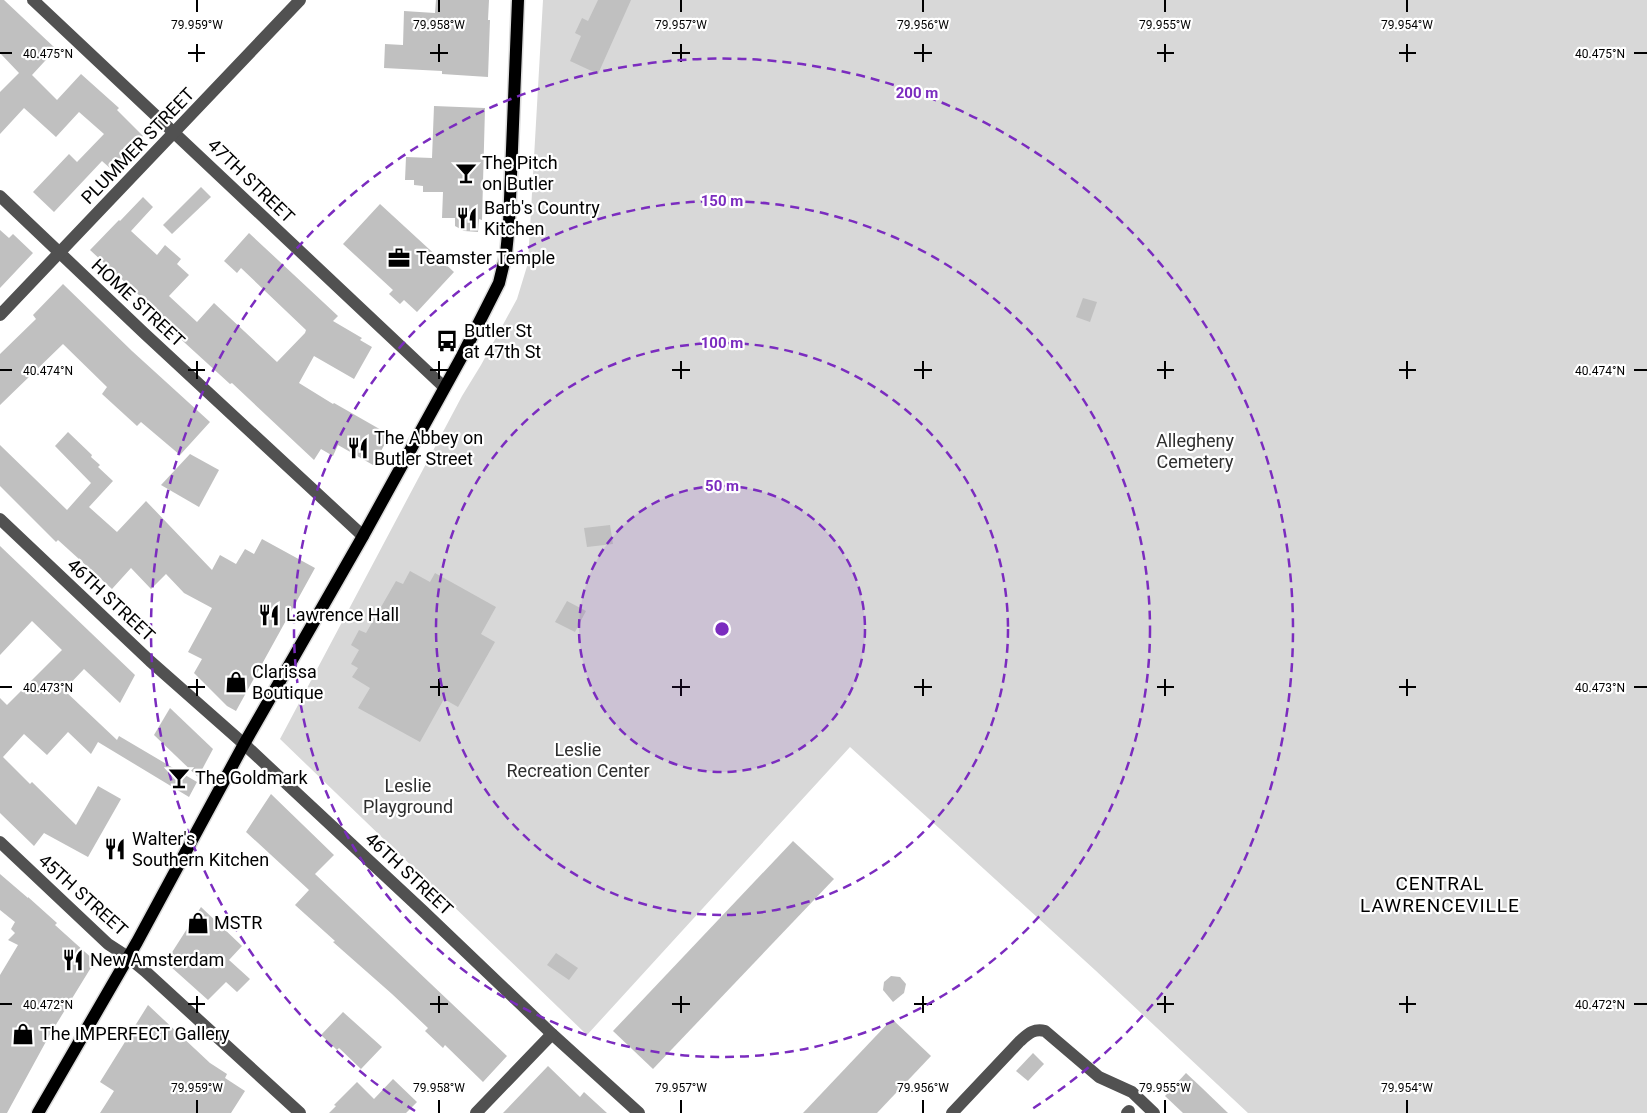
<svg xmlns="http://www.w3.org/2000/svg" width="1647" height="1113" viewBox="0 0 1647 1113" font-family="Roboto,sans-serif">
  <style>
    .green { fill: #d8d8d8 }
    .building { fill: #c0c0c0 }
    .lines { fill: none; stroke-linecap: round; stroke-linejoin: round }
    .major-casing { stroke: #dbdbdb; stroke-width: 15 }
    .minor { stroke: #515151; stroke-width: 12 }
    .major { stroke: #000; stroke-width: 12 }
    .ticks { fill: none; stroke: #000; stroke-width: 2 }
    .ring { fill: none; stroke: #7b2cbf; stroke-width: 2.5; stroke-dasharray: 9 6 }
    .labels { text-anchor: middle; stroke-width: 4.5; stroke-linejoin: round; paint-order: stroke }
    .street-label { font-size: 18px; fill: #000; stroke: #fff }
    .poi-label { font-size: 18px; fill: #000; stroke: #fff; text-anchor: start }
    .park-label { font-size: 18px; fill: #2f2f2f; stroke: #fff }
    .neighbourhood-label { font-size: 19px; letter-spacing: 1px; fill: #000; stroke: #fff }
    .ticks-label { font-size: 12px; text-anchor: middle; fill: #000; stroke: #fff; stroke-width: 4.5; stroke-linejoin: round; paint-order: stroke }
    .centre { fill: #7b2cbf; stroke: #fff; stroke-width: 2.5 }
    .ring-label { font-size: 15px; text-anchor: middle; font-weight: bold; fill: #7b2cbf; stroke: #fff; stroke-width: 4.5; stroke-linejoin: round; paint-order: stroke }
  </style>
  <rect width="100%" height="100%" fill="#fff"/>
  <polygon class="green" points="543,0 1647,0 1647,1113 1248,1113 1095,970 850,747 587,1035 280,739 462,396 481,365 517,299 528,263"/>
  <g class="building">
    <polygon points="0,0 4,0 56,49 32,75 57,100 81,74 119,108 117,110 143,136 111,169 102,161 54,212 33,192 69,154 77,162 104,134 79,112 56,137 24,108 0,134 0,92 19,73 0,53"/>
    <polygon points="436,0 489,0 488,20 490,20 488,77 442,74 442,71 384,68 385,44 403,45 404,11 435,13"/>
    <polygon points="598,0 631,0 598,74 570,61 581,36 575,33 582,18 588,21"/>
    <polygon points="434,106 485,108 482,220 479,219 478,232 464,231 455,226 455,218 442,218 443,192 423,192 423,186 414,185 414,180 405,180 406,157 432,158"/>
    <polygon points="201,187 211,197 172,234 163,225"/>
    <polygon points="143,197 153,207 131,231 157,255 165,245 181,259 177,264 189,275 169,296 197,322 214,303 277,362 305,333 306,330 241,268 237,273 224,261 249,233 338,316 333,321 362,338 360,340 372,347 354,379 314,356 299,383 333,404 334,403 390,435 373,465 338,445 333,456 321,449 314,460 232,383 230,384 185,343 164,323 166,320 90,250 119,220 120,221"/>
    <polygon points="380,204 454,272 417,312 404,300 400,304 389,294 393,290 343,244"/>
    <polygon points="0,230 9,238 13,234 33,253 0,288"/>
    <polygon points="63,284 132,351 210,422 180,455 141,422 137,426 102,394 107,387 63,344 0,405 0,354 36,319 33,315"/>
    <polygon points="1083,298 1097,302 1090,322 1076,317"/>
    <polygon points="68,432 92,455 91,457 100,465 98,467 113,481 89,507 117,532 146,501 212,570 220,555 236,564 245,549 254,554 262,539 315,568 236,711 227,706 194,673 202,659 188,652 212,608 184,593 166,574 151,589 131,568 112,589 58,540 56,542 0,486 0,445 67,510 91,483 55,446"/>
    <polygon points="190,454 219,470 199,507 161,485"/>
    <polygon points="610,525 613,544 587,547 584,528"/>
    <polygon points="0,546 135,675 120,703 84,669 64,690 117,740 119,736 197,782 189,797 98,742 91,754 68,732 47,755 24,734 3,757 30,784 32,782 76,825 98,786 121,799 88,857 44,833 34,846 0,813 0,698 7,705 62,650 32,621 0,655"/>
    <polygon points="410,571 430,582 435,573 496,607 481,634 495,642 458,707 444,699 420,742 358,708 370,688 352,677 358,668 351,664 359,650 351,645 359,630 366,633 396,581 403,584"/>
    <polygon points="567,601 586,611 575,632 555,622"/>
    <polygon points="170,708 213,749 198,777 154,735"/>
    <polygon points="271,794 334,855 315,874 507,1056 483,1082 445,1045 443,1048 425,1031 428,1028 392,994 333,942 335,941 295,905 309,890 246,832"/>
    <polygon points="793,841 834,879 653,1069 613,1031"/>
    <polygon points="0,874 28,898 28,897 57,923 55,925 95,961 49,1036 7,1113 0,1113 0,975 18,945 8,940 15,933 11,929 15,922 0,910"/>
    <polygon points="201,907 242,946 229,960 250,979 237,992 226,982 208,1000 170,966 169,957"/>
    <polygon points="556,953 578,968 569,980 547,965"/>
    <polygon points="891,976 900,977 906,984 904,993 893,1002 883,990 884,982"/>
    <polygon points="148,1005 210,1063 227,1074 225,1078 245,1091 231,1113 100,1113 114,1091 100,1082"/>
    <polygon points="343,1012 382,1047 361,1069 339,1048 337,1050 321,1035"/>
    <polygon points="892,1019 931,1056 877,1113 803,1113"/>
    <polygon points="1033,1053 1044,1064 1028,1081 1016,1071"/>
    <polygon points="548,1066 580,1097 584,1092 607,1113 503,1113"/>
    <polygon points="1186,1073 1202,1088 1228,1113 1183,1113 1165,1096"/>
    <polygon points="393,1079 417,1102 406,1113 329,1113 336,1106 334,1105 357,1082 374,1099"/>
  </g>
  <g class="lines">
    <g class="major-casing">
      <polyline id="major" points="38,1113 137,942 244,744 363,536 461,358 499,283 506,254 509,224 518,0"/>
    </g>
    <g class="minor">
      <polyline points="33,0 444,387"/>
      <polyline points="0,196 144,333 363,536"/>
      <polyline points="0,315 300,0"/>
      <polyline points="0,519 150,661 244,744 423,911 552,1034 639,1113"/>
      <polyline points="0,842 108,944 128,957 145,971 300,1113"/>
      <polyline points="476,1113 552,1034"/>
      <path d="M952 1113 1020 1041C1028 1034 1034 1028 1045 1031L1099 1077 1132 1092 1154 1113"/>
      <polyline points="1127,1113 1129,1111"/>
    </g>
    <use href="#major" class="major"/>
  </g>
  <path class="ticks" d="M197 0V12M439 0V12M681 0V12M923 0V12M1165 0V12M1407 0V12M197 44V62M439 44V62M681 44V62M923 44V62M1165 44V62M1407 44V62M0 53H12M188 53H205M430 53H448M672 53H690M914 53H932M1157 53H1174M1399 53H1416M1634 53H1647M197 361V379M439 361V379M681 361V379M923 361V379M1165 361V379M1407 361V379M0 370H12M188 370H205M430 370H448M672 370H690M914 370H932M1157 370H1174M1399 370H1416M1634 370H1647M197 679V696M439 679V696M681 679V696M923 679V696M1165 679V696M1407 679V696M0 687H12M188 687H205M430 687H448M672 687H690M914 687H932M1157 687H1174M1399 687H1416M1634 687H1647M197 996V1013M439 996V1013M681 996V1013M923 996V1013M1165 996V1013M1407 996V1013M0 1004H12M188 1004H205M430 1004H448M672 1004H690M914 1004H932M1157 1004H1174M1399 1004H1416M1634 1004H1647M197 1100V1113M439 1100V1113M681 1100V1113M923 1100V1113M1165 1100V1113M1407 1100V1113"/>
  <circle cx="722" cy="629" r="143" fill="#7b2cbf" fill-opacity=".12"/>
  <g class="ring">
    <circle cx="722" cy="629" r="143"/>
    <circle cx="722" cy="629" r="286"/>
    <circle cx="722" cy="629" r="428"/>
    <path d="M415 1111A571 571 0 1 1 1029 1111"/>
  </g>
  <defs>
    <g id="bar-bare" transform="scale(1.725)"><path d="M-6-5H6L.8 .8V4.5H3.5V6h-7V4.5H-.8V.8Z" fill="#000" stroke="#fff" stroke-width="2.5" paint-order="stroke"/></g>
    <g id="restaurant-bare" transform="scale(1.725)"><path d="M-5-6h1v4h1v-4h1v4h1v-4h1v5L-1.5 .5V6h-2V.5L-5-1ZM5-6V6H3V1.5H1.5Q1.5-4 5-6Z" fill="#000" stroke="#fff" stroke-width="2.5" paint-order="stroke"/></g>
    <g id="office-bare" transform="scale(1.725)"><path d="M-6-3h4V-5.5h4V-3h4V5H-6ZM-1-4.5V-3h2v-1.5ZM-6 0V1H6V0Z" fill="#000" stroke="#fff" stroke-width="2.5" paint-order="stroke"/></g>
    <g id="bus-bare" transform="scale(1.725)"><path d="M-5-6H5V4H4V6H2V4H-2V6H-4V4H-5ZM-3.5-4V0h7V-4ZM-3.5 1.2v1.5H-2V1.2ZM2 1.2v1.5H3.5V1.2Z" fill="#000" stroke="#fff" stroke-width="2.5" paint-order="stroke"/></g>
    <g id="shop-bare" transform="scale(1.725)"><path d="M-5-2.5h2.3a2.7 3.5 0 0 1 5.4 0H5L5.5 6h-11ZM-1.5-2.5h3a1.5 2.3 0 0 0-3 0Z" fill="#000" stroke="#fff" stroke-width="2.5" paint-order="stroke"/></g>
  </defs>
  <g fill-rule="evenodd">
    <use href="#bar-bare" x="466" y="173"/>
    <use href="#restaurant-bare" x="467" y="218"/>
    <use href="#office-bare" x="399" y="258"/>
    <use href="#bus-bare" x="447" y="341"/>
    <use href="#restaurant-bare" x="358" y="448"/>
    <use href="#restaurant-bare" x="269" y="615"/>
    <use href="#shop-bare" x="236" y="682"/>
    <use href="#bar-bare" x="179" y="778"/>
    <use href="#restaurant-bare" x="115" y="849"/>
    <use href="#shop-bare" x="198" y="923"/>
    <use href="#restaurant-bare" x="73" y="960"/>
    <use href="#shop-bare" x="23" y="1034"/>
  </g>
  <g class="labels">
    <g class="street-label">
      <text transform="translate(138 146) rotate(-46)" y="6">PLUMMER STREET</text>
      <text transform="translate(251 181) rotate(44)" y="6">47TH STREET</text>
      <text transform="translate(138 303) rotate(43)" y="6">HOME STREET</text>
      <text transform="translate(111 600) rotate(43)" y="6">46TH STREET</text>
      <text transform="translate(409 874) rotate(43)" y="6">46TH STREET</text>
      <text transform="translate(83 895) rotate(42)" y="6">45TH STREET</text>
    </g>
    <g class="poi-label">
      <text x="482" y="169">The Pitch<tspan x="482" dy="21">on Butler</tspan></text>
      <text x="484" y="214">Barb's Country<tspan x="484" dy="21">Kitchen</tspan></text>
      <text x="416" y="264">Teamster Temple</text>
      <text x="464" y="337">Butler St<tspan x="464" dy="21">at 47th St</tspan></text>
      <text x="374" y="444">The Abbey on<tspan x="374" dy="21">Butler Street</tspan></text>
      <text x="286" y="621">Lawrence Hall</text>
      <text x="252" y="678">Clarissa<tspan x="252" dy="21">Boutique</tspan></text>
      <text x="195" y="784">The Goldmark</text>
      <text x="132" y="845">Walter's<tspan x="132" dy="21">Southern Kitchen</tspan></text>
      <text x="214" y="929">MSTR</text>
      <text x="90" y="966">New Amsterdam</text>
      <text x="40" y="1040">The IMPERFECT Gallery</text>
    </g>
    <g class="park-label">
      <text x="1195" y="447">Allegheny<tspan x="1195" dy="21">Cemetery</tspan></text>
      <text x="578" y="756">Leslie<tspan x="578" dy="21">Recreation Center</tspan></text>
      <text x="408" y="792">Leslie<tspan x="408" dy="21">Playground</tspan></text>
    </g>
    <g class="neighbourhood-label">
      <text x="1440" y="890">CENTRAL<tspan x="1440" dy="22">LAWRENCEVILLE</tspan></text>
    </g>
  </g>
  <g class="ticks-label">
    <text x="197" y="29">79.959°W</text>
    <text x="439" y="29">79.958°W</text>
    <text x="681" y="29">79.957°W</text>
    <text x="923" y="29">79.956°W</text>
    <text x="1165" y="29">79.955°W</text>
    <text x="1407" y="29">79.954°W</text>
    <text x="48" y="58">40.475°N</text>
    <text x="1600" y="58">40.475°N</text>
    <text x="48" y="375">40.474°N</text>
    <text x="1600" y="375">40.474°N</text>
    <text x="48" y="692">40.473°N</text>
    <text x="1600" y="692">40.473°N</text>
    <text x="48" y="1009">40.472°N</text>
    <text x="1600" y="1009">40.472°N</text>
    <text x="197" y="1092">79.959°W</text>
    <text x="439" y="1092">79.958°W</text>
    <text x="681" y="1092">79.957°W</text>
    <text x="923" y="1092">79.956°W</text>
    <text x="1165" y="1092">79.955°W</text>
    <text x="1407" y="1092">79.954°W</text>
  </g>
  <circle cx="722" cy="629" r="8" class="centre"/>
  <g class="ring-label">
    <text x="917" y="98">200 m</text>
    <text x="722" y="206">150 m</text>
    <text x="722" y="348">100 m</text>
    <text x="722" y="491">50 m</text>
  </g>
</svg>
